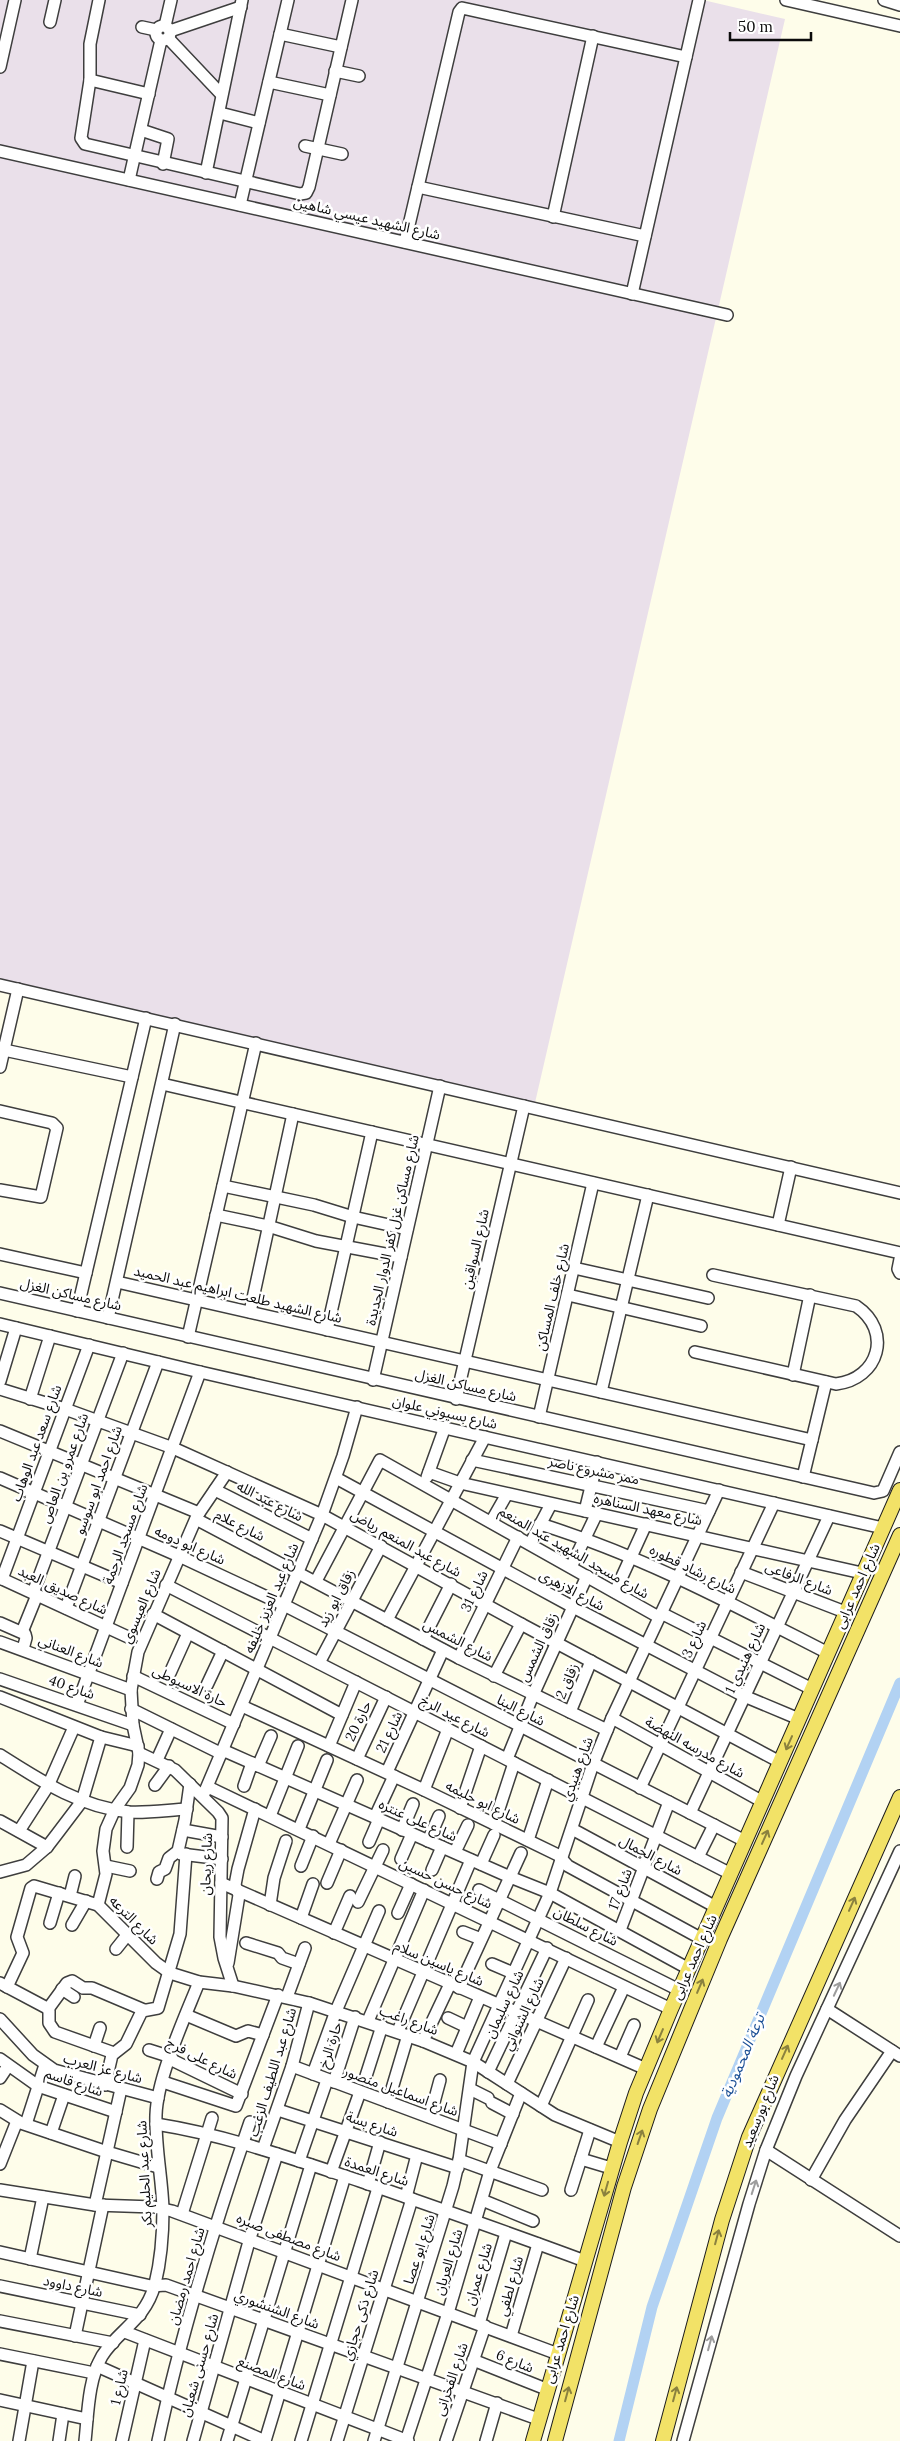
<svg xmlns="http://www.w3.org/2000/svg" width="900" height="2441" viewBox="0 0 900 2441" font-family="Lora,'Noto Sans Arabic',serif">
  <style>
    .industrial { fill: #eae0ea }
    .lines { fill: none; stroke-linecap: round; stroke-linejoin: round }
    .canal { stroke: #b2d2f3; stroke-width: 11 }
    .minor-casing { stroke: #3e3e3e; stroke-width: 14 }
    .major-casing { stroke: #1c1c1c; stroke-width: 16 }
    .minor { stroke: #fff; stroke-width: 11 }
    .major { stroke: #f2e267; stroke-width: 14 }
    .oneway { stroke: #8a813e }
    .oneway2 { stroke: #9d9d9d }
    .labels { text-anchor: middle; stroke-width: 5; stroke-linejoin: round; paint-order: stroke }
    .street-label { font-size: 14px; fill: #0b0b0b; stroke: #fff }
    .water-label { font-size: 15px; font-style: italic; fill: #1c5096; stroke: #fff }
  </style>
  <rect width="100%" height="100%" fill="#fefdea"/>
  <polygon class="industrial" points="0,0 703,0 785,19 534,1107 0,984"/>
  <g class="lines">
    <polyline class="canal" points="619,2441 652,2307 717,2118 900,1683"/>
    <g class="minor-casing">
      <g id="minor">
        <polyline points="99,0 90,44 90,80 81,138 85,144 300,194 306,193 309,187 352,0"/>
        <polyline points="786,0 900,26"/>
        <polyline points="884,0 900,5"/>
        <polyline points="50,22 55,0"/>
        <circle cx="163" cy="33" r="7"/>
        <polyline points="165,26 171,0"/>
        <polyline points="142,27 156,30"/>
        <polyline points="170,31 241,7"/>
        <polyline points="280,34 341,47"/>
        <polyline points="168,38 221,94"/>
        <polyline points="0,67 15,0"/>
        <polyline points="335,71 359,76"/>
        <polyline points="90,80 149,94"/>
        <polyline points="269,82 330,95"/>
        <polyline points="220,113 259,123"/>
        <polyline points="141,130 168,139 163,164"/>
        <polyline points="305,146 342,154"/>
        <polyline points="0,151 727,315"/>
        <polyline points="206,173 242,0"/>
        <polyline points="129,180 161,40"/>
        <polyline points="418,187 645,236"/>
        <polyline points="240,205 288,0"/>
        <polyline points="553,217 593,36"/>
        <polyline points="405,242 459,12 462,8 686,57"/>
        <polyline points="632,294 699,0"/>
        <polyline points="0,985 900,1193"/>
        <polyline points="4,1050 132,1077"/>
        <polyline points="0,1067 18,989"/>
        <polyline points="162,1084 900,1253"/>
        <polyline points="0,1111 52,1123 57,1128 41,1197 0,1190"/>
        <polyline points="223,1186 314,1205 353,1217 407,1229"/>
        <polyline points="216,1215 268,1226 316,1241 401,1257"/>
        <polyline points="778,1225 791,1167"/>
        <polyline points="0,1254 86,1273"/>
        <polyline points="900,1259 898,1269 900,1273"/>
        <polyline points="574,1268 708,1298"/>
        <polyline points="117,1282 812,1440"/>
        <polyline points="0,1293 874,1493 883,1491 900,1452"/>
        <polyline points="568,1295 701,1326"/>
        <polyline points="77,1311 146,1018"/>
        <polyline points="250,1312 293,1114"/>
        <polyline points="108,1318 175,1024"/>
        <polyline points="0,1324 200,1372 883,1528"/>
        <polyline points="327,1330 372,1132"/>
        <polyline points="188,1337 256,1043"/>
        <path d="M695 1352 836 1384C879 1379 893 1331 856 1306L713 1275"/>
        <polyline points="793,1375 810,1295"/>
        <polyline points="373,1380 440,1086"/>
        <polyline points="0,1381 16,1328"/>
        <polyline points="0,1389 65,1409 173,1448 322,1515 521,1624 780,1762"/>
        <polyline points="601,1392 648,1195"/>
        <polyline points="30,1399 50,1336"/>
        <polyline points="456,1399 524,1106"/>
        <polyline points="539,1417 593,1183"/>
        <polyline points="0,1431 199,1513"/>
        <polyline points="472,1460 709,1511"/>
        <polyline points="429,1472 460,1483 862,1573"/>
        <polyline points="427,1477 445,1427"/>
        <polyline points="803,1477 826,1382"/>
        <polyline points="0,1478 179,1556 284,1605 745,1841"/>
        <polyline points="336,1478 573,1607 744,1696 799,1719"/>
        <polyline points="215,1490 312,1539"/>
        <polyline points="585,1511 597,1462"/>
        <polyline points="196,1519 459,1658 607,1730"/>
        <polyline points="491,1522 507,1494"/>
        <path d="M540 1524C643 1556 732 1604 828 1653"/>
        <polyline points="0,1531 122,1583"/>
        <polyline points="530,1544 551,1504"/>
        <polyline points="571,1567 597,1513"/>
        <polyline points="741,1572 845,1612"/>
        <polyline points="0,1578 141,1643"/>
        <polyline points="2,1579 89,1345"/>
        <polyline points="316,1581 380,1460 655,1615 665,1615 812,1689"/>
        <polyline points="166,1585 731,1874"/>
        <polyline points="615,1592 646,1524"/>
        <polyline points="33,1593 123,1353"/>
        <polyline points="66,1608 158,1362"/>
        <polyline points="153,1614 342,1715"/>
        <polyline points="387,1620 485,1437"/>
        <polyline points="0,1623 25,1634 26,1638 23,1649"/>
        <polyline points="22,1632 37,1595"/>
        <polyline points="423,1639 451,1584"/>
        <polyline points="0,1642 131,1690"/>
        <polyline points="459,1658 518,1537"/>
        <polyline points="319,1663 381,1546"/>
        <polyline points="170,1673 188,1633"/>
        <polyline points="133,1676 234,1724"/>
        <polyline points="494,1676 521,1624"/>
        <polyline points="0,1679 133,1725"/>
        <polyline points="207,1685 223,1651"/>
        <polyline points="0,1697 101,1737 138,1746"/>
        <polyline points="77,1705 200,1372"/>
        <polyline points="242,1706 424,1790 558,1855 568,1866 702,1939"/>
        <polyline points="131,1709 218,1752 227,1752 510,1877 550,1893 689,1969"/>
        <polyline points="570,1712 591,1661"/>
        <polyline points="612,1718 763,1802"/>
        <polyline points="329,1746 356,1682"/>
        <polyline points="139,1753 175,1770 218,1812 222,1818 220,1937 224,1958 233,1986"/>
        <path d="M0 1755C41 1781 80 1807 129 1812 148 1813 168 1810 187 1809"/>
        <polyline points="357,1759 386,1697"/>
        <polyline points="507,1759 533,1695 587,1576"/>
        <polyline points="157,1760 171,1729"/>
        <polyline points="258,1766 271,1736"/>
        <polyline points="387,1772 443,1650"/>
        <polyline points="155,1785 169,1766"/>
        <polyline points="244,1786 252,1763"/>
        <polyline points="208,1787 671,2009"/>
        <polyline points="640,1788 774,1503"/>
        <polyline points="424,1790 448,1729"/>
        <polyline points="203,1796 322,1515 343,1456 357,1407"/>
        <polyline points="460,1808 481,1746"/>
        <polyline points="690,1813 829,1516"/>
        <polyline points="270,1816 298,1746"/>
        <polyline points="375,1817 394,1776"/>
        <polyline points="0,1821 47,1847"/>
        <polyline points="494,1824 514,1763"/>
        <polyline points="299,1829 327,1760"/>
        <polyline points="572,1829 716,1907"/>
        <polyline points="183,1830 222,1837"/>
        <polyline points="402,1830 413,1804"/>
        <polyline points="19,1831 48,1786 74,1727"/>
        <polyline points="528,1840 548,1780"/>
        <polyline points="428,1841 439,1816"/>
        <polyline points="369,1842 379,1819"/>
        <polyline points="329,1844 357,1780"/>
        <polyline points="127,1847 128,1812"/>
        <polyline points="455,1852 468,1825"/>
        <polyline points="181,1854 222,1859"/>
        <polyline points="698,1857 714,1825"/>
        <polyline points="401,1859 412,1834"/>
        <polyline points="481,1864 494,1835"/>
        <polyline points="106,1866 130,1871"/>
        <polyline points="301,1866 313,1836"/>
        <polyline points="432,1870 442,1847"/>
        <polyline points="0,1872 26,1865 47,1847 57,1834 82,1801 101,1737"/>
        <polyline points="157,1879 159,1872 165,1869 169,1858 178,1851 185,1820 190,1784"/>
        <polyline points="221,1883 646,2069"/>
        <polyline points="327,1883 341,1850"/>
        <polyline points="479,1890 679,1990"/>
        <polyline points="70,1896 75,1876"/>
        <polyline points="358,1902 383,1850"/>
        <polyline points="98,1905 106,1874 103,1851 106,1829 115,1809 130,1788 138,1765 139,1753 133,1725 131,1690 138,1652 197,1516 227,1472"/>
        <polyline points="270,1905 274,1878 286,1841"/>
        <polyline points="398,1913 411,1884"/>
        <polyline points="301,1918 313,1884"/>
        <polyline points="50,1923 59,1893"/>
        <polyline points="72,1925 86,1901"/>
        <polyline points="620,1930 669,1802"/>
        <polyline points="463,1932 481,1939"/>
        <polyline points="334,1933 350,1896"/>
        <polyline points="246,1943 278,1953 282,1958 299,1964"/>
        <polyline points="116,1949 128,1934"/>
        <polyline points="228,1963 239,1895 235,1885 238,1869 255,1809"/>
        <polyline points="492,1964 513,1973"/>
        <polyline points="0,1983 47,2008 49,2011 49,2023 55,2032 114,2053"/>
        <polyline points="7,1987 23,1953 17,1937 31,1888 34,1886 98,1905 156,1963 170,1973 199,1982 233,1986 309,2003 423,2041 473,2062 555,2115 620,2142"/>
        <polyline points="459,1988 521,1853"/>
        <polyline points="62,1989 74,1997"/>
        <polyline points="287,1997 305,1948"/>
        <polyline points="48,2009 67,1983 72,1981 83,1988 92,1988 144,2010"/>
        <polyline points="827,2009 900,2056"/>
        <polyline points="186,2015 236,2036 248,2031 263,2035"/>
        <polyline points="448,2018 467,2027"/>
        <polyline points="0,2019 33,2055 54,2070 158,2098"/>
        <polyline points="368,2021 424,1890"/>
        <polyline points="398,2031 471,1860"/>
        <polyline points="423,2041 450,1984"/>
        <polyline points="94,2046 100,2028"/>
        <polyline points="596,2047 624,1987"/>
        <polyline points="149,2050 171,2057 174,2061 242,2094"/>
        <polyline points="456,2054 480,1997"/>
        <polyline points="620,2057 634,2025"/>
        <polyline points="0,2059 38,2086 116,2112"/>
        <polyline points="292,2066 501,2144"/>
        <polyline points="488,2072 547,1948"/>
        <polyline points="313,2074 336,2011 379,1911"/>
        <polyline points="366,2076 382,2026"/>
        <polyline points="0,2078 8,2066"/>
        <polyline points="163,2082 236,2106 278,1995"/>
        <polyline points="334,2082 355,2017"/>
        <polyline points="507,2084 566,1958"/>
        <polyline points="105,2085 112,2055 126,2044 142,2011 158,2008 180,1934 186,1854"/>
        <polyline points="470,2089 488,2098"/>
        <polyline points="388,2102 408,2035"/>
        <polyline points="492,2103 513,2114"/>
        <polyline points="541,2106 588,2000"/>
        <polyline points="0,2110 21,2123 107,2152 158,2167"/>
        <polyline points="278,2110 458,2168"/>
        <polyline points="430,2117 440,2080"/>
        <polyline points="26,2124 45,2065"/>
        <path d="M156 2124C226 2135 293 2159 360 2181 435 2207 510 2233 585 2261"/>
        <polyline points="51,2133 64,2095"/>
        <polyline points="263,2149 292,2066 309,2003"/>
        <polyline points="766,2150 900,2236"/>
        <polyline points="581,2159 611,2168"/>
        <polyline points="459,2160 542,2190"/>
        <polyline points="299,2161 327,2080"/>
        <polyline points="0,2164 17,2121"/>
        <polyline points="331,2172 360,2092"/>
        <polyline points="811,2180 845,2120 892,2051"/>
        <polyline points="368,2184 380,2142"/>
        <polyline points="0,2190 95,2205 154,2207 172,2211 558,2354"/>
        <polyline points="571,2190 590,2130"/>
        <polyline points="406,2197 417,2155"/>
        <polyline points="482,2200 533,2221"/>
        <polyline points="95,2205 121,2089"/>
        <polyline points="182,2214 212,2118"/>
        <polyline points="0,2252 151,2286 166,2285 538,2419"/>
        <polyline points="30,2259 43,2197"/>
        <polyline points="0,2286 140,2315"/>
        <polyline points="0,2321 113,2343"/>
        <polyline points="479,2324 506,2233"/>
        <polyline points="125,2332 408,2441"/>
        <polyline points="75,2336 103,2205"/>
        <polyline points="511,2336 538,2244"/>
        <polyline points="0,2354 94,2373"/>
        <polyline points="473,2360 546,2389"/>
        <polyline points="97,2366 265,2441"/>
        <polyline points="0,2400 87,2419"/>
        <polyline points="19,2441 33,2361"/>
        <polyline points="59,2441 63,2414"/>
        <path d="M85 2441C88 2414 88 2380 102 2356 119 2329 145 2321 155 2284 161 2260 163 2233 163 2209 162 2178 155 2146 156 2115 157 2078 185 2017 199 1982"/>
        <polyline points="122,2441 145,2340"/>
        <path d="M158 2441C181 2333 214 2227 250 2122"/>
        <polyline points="193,2441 250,2238 277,2154"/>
        <polyline points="227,2441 311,2165"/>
        <polyline points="265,2441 345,2176"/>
        <polyline points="301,2441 378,2188"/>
        <polyline points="337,2441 412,2199"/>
        <polyline points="374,2441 453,2186 459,2160 473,2062 550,1893 593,1764 612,1718 719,1490"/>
        <polyline points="406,2441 448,2313 490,2171 521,2093"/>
        <polyline points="446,2441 485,2326"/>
        <polyline points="486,2441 497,2403"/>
        <polyline points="683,2441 749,2204 766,2150 796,2076 900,1851"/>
      </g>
    </g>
    <g class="major-casing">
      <g id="major">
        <polyline points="533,2441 620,2142 636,2093 671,2009 900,1490"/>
        <polyline points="555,2441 624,2187 650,2109 720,1939 900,1535"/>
        <polyline points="663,2441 722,2220 749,2137 900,1797"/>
      </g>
    </g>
    <use href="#minor" class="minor"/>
    <use href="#major" class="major"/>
  </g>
  <defs><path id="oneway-shaft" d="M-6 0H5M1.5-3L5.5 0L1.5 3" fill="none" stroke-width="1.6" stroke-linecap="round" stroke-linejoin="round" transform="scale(1.25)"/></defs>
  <g class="oneway">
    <use href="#oneway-shaft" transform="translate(789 1743) rotate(114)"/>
    <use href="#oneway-shaft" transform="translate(765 1837) rotate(-66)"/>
    <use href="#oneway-shaft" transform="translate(852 1904) rotate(-66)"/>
    <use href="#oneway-shaft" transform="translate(700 1986) rotate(-67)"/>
    <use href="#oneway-shaft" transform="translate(660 2036) rotate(113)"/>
    <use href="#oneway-shaft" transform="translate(785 2052) rotate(-66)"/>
    <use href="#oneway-shaft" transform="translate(640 2137) rotate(-71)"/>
    <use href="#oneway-shaft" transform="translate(606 2189) rotate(106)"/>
    <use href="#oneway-shaft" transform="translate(717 2237) rotate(-75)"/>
    <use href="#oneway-shaft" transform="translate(567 2394) rotate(-75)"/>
    <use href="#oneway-shaft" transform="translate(675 2394) rotate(-75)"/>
  </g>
  <g class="oneway2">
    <use href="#oneway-shaft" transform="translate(837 1989) rotate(-65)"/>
    <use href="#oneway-shaft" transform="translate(754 2187) rotate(-72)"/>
    <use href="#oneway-shaft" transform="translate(710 2343) rotate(-75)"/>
  </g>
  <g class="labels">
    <g class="street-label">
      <text transform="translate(367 218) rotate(13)" y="5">شارع الشهيد عيسي شاهين</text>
      <text transform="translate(392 1230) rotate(-77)" y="5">شارع مساكن غزل كفر الدوار الجديدة</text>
      <text transform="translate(475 1249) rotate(-77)" y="5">شارع السواقين</text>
      <text transform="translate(71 1294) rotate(13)" y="5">شارع مساكن الغزل</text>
      <text transform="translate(238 1294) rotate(13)" y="5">شارع الشهيد طلعت ابراهيم عبد الحميد</text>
      <text transform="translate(552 1297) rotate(-77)" y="5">شارع خلف المساكن</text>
      <text transform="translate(466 1385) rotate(13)" y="5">شارع مساكن الغزل</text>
      <text transform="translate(445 1412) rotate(13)" y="5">شارع بسيوني علوان</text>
      <text transform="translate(36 1443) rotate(-70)" y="5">شارع سعد عبد الوهاب</text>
      <text transform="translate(64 1468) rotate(-70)" y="5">شارع عمرو بن العاص</text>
      <text transform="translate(594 1470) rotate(12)" y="5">ممر مشروع ناصر</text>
      <text transform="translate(98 1480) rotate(-70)" y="5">شارع احمد ابو سوسو</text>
      <text transform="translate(270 1501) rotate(27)" y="5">شارع عبد الله</text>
      <text transform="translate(648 1509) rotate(12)" y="5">شارع معهد السناهره</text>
      <text transform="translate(240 1525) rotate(27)" y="5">شارع علام</text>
      <text transform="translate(125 1534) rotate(-70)" y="5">شارع مسجد الرحمة</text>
      <text transform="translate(406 1543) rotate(29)" y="5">شارع عبد المنعم رياض</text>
      <text transform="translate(190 1545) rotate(24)" y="5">شارع ابو دومه</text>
      <text transform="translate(574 1552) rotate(30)" y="5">شارع مسجد الشهيد عبد المنعم</text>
      <text transform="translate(693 1569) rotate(26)" y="5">شارع رشاد قطوره</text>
      <text transform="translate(799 1578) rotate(21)" y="5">شارع الرفاعى</text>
      <text transform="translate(857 1586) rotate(-66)" y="5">شارع احمد عرابى</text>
      <text transform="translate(63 1590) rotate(25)" y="5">شارع صديق العبد</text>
      <text transform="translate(572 1590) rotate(28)" y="5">شارع الازهرى</text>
      <text transform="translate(474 1591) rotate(-64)" y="5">شارع 31</text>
      <text transform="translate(271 1598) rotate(-67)" y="5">شارع عبد العزيز خليفه</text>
      <text transform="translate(336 1598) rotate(-62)" y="5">زقاق ابو زيد</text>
      <text transform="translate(141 1606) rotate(-67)" y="5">شارع العيسوي</text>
      <text transform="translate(694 1639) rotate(-65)" y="5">شارع 3</text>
      <text transform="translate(458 1640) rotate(27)" y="5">شارع الشمس</text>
      <text transform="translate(538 1647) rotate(-65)" y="5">زقاق الشمس</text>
      <text transform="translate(71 1651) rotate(21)" y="5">شارع العناني</text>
      <text transform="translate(745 1658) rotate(-65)" y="5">شارع هنيدي 1</text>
      <text transform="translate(567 1681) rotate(-67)" y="5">زقاق 2</text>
      <text transform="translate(190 1686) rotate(25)" y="5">حارة الاسيوطى</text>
      <text transform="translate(72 1687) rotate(19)" y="5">شارع 40</text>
      <text transform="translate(521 1710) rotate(27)" y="5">شارع البنا</text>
      <text transform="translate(455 1716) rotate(27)" y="5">شارع عيد الرخ</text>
      <text transform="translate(358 1721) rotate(-65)" y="5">حارة 20</text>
      <text transform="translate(389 1732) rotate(-65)" y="5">شارع 21</text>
      <text transform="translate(695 1747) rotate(29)" y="5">شارع مدرسه النهضة</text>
      <text transform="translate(577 1769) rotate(-70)" y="5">شارع هنيدي</text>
      <text transform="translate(483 1802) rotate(26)" y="5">شارع ابو حليمه</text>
      <text transform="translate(418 1820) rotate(24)" y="5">شارع على عنتره</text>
      <text transform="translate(651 1855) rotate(28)" y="5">شارع الجمال</text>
      <text transform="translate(206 1864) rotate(-88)" y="5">شارع ريحان</text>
      <text transform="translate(446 1883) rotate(25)" y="5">شارع حسن حسين</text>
      <text transform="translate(620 1889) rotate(-69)" y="5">شارع 17</text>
      <text transform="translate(134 1920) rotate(45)" y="5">شارع الترعه</text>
      <text transform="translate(586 1926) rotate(27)" y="5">شارع سلطان</text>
      <text transform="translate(694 1957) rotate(-66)" y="5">شارع احمد عرابى</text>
      <text transform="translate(439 1963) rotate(23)" y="5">شارع ياسين سلام</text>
      <text transform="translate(504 2004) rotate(-65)" y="5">شارع سليمان</text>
      <text transform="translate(523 2014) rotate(-65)" y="5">شارع الشنواني</text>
      <text transform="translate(409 2020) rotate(20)" y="5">شارع راغب</text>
      <text transform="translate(330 2045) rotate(-72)" y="5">حارة الرخ</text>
      <text transform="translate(202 2058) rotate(26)" y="5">شارع على فرج</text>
      <text transform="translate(103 2068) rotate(15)" y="5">شارع عز العرب</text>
      <text transform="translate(272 2072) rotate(-73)" y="5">شارع عبد اللطيف الزغب</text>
      <text transform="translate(74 2082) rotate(19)" y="5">شارع قاسم</text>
      <text transform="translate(401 2091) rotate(20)" y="5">شارع اسماعيل منصور</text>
      <text transform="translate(760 2111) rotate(-68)" y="5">شارع بورسعيد</text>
      <text transform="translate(372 2124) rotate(18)" y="5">شارع بسة</text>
      <text transform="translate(377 2171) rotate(18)" y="5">شارع العمدة</text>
      <text transform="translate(144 2174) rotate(-93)" y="5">شارع عبد الحليم بكر</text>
      <text transform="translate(289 2237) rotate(21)" y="5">شارع مصطفى صبره</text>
      <text transform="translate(419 2249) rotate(-72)" y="5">شارع ابو عصا</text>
      <text transform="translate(448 2262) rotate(-73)" y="5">شارع العريان</text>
      <text transform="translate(478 2274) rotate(-73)" y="5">شارع عمران</text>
      <text transform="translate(186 2276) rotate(-74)" y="5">شارع احمد رمضان</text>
      <text transform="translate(73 2286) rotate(12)" y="5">شارع داوود</text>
      <text transform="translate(510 2286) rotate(-74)" y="5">شارع لطفي</text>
      <text transform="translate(277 2309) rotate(20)" y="5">شارع الشنشوري</text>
      <text transform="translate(360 2315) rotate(-73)" y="5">شارع ذكى حجازي</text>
      <text transform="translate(561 2339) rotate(-73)" y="5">شارع احمد عرابى</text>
      <text transform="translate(515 2361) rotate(22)" y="5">شارع 6</text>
      <text transform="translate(199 2365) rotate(-74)" y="5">شارع حسنى شعبان</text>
      <text transform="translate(272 2373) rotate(21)" y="5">شارع المصنع</text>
      <text transform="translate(451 2379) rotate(-71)" y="5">شارع الفخرانى</text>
      <text transform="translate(119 2387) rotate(-77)" y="5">شارع 1</text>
    </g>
    <g class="water-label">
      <text transform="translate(743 2056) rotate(-67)" y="5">ترعة المحمودية</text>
    </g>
  </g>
  <path d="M730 32v8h81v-8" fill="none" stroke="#0b0b0b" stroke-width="2.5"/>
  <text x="738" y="32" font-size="15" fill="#0b0b0b" stroke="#ffffff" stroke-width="4" paint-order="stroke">50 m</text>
</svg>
